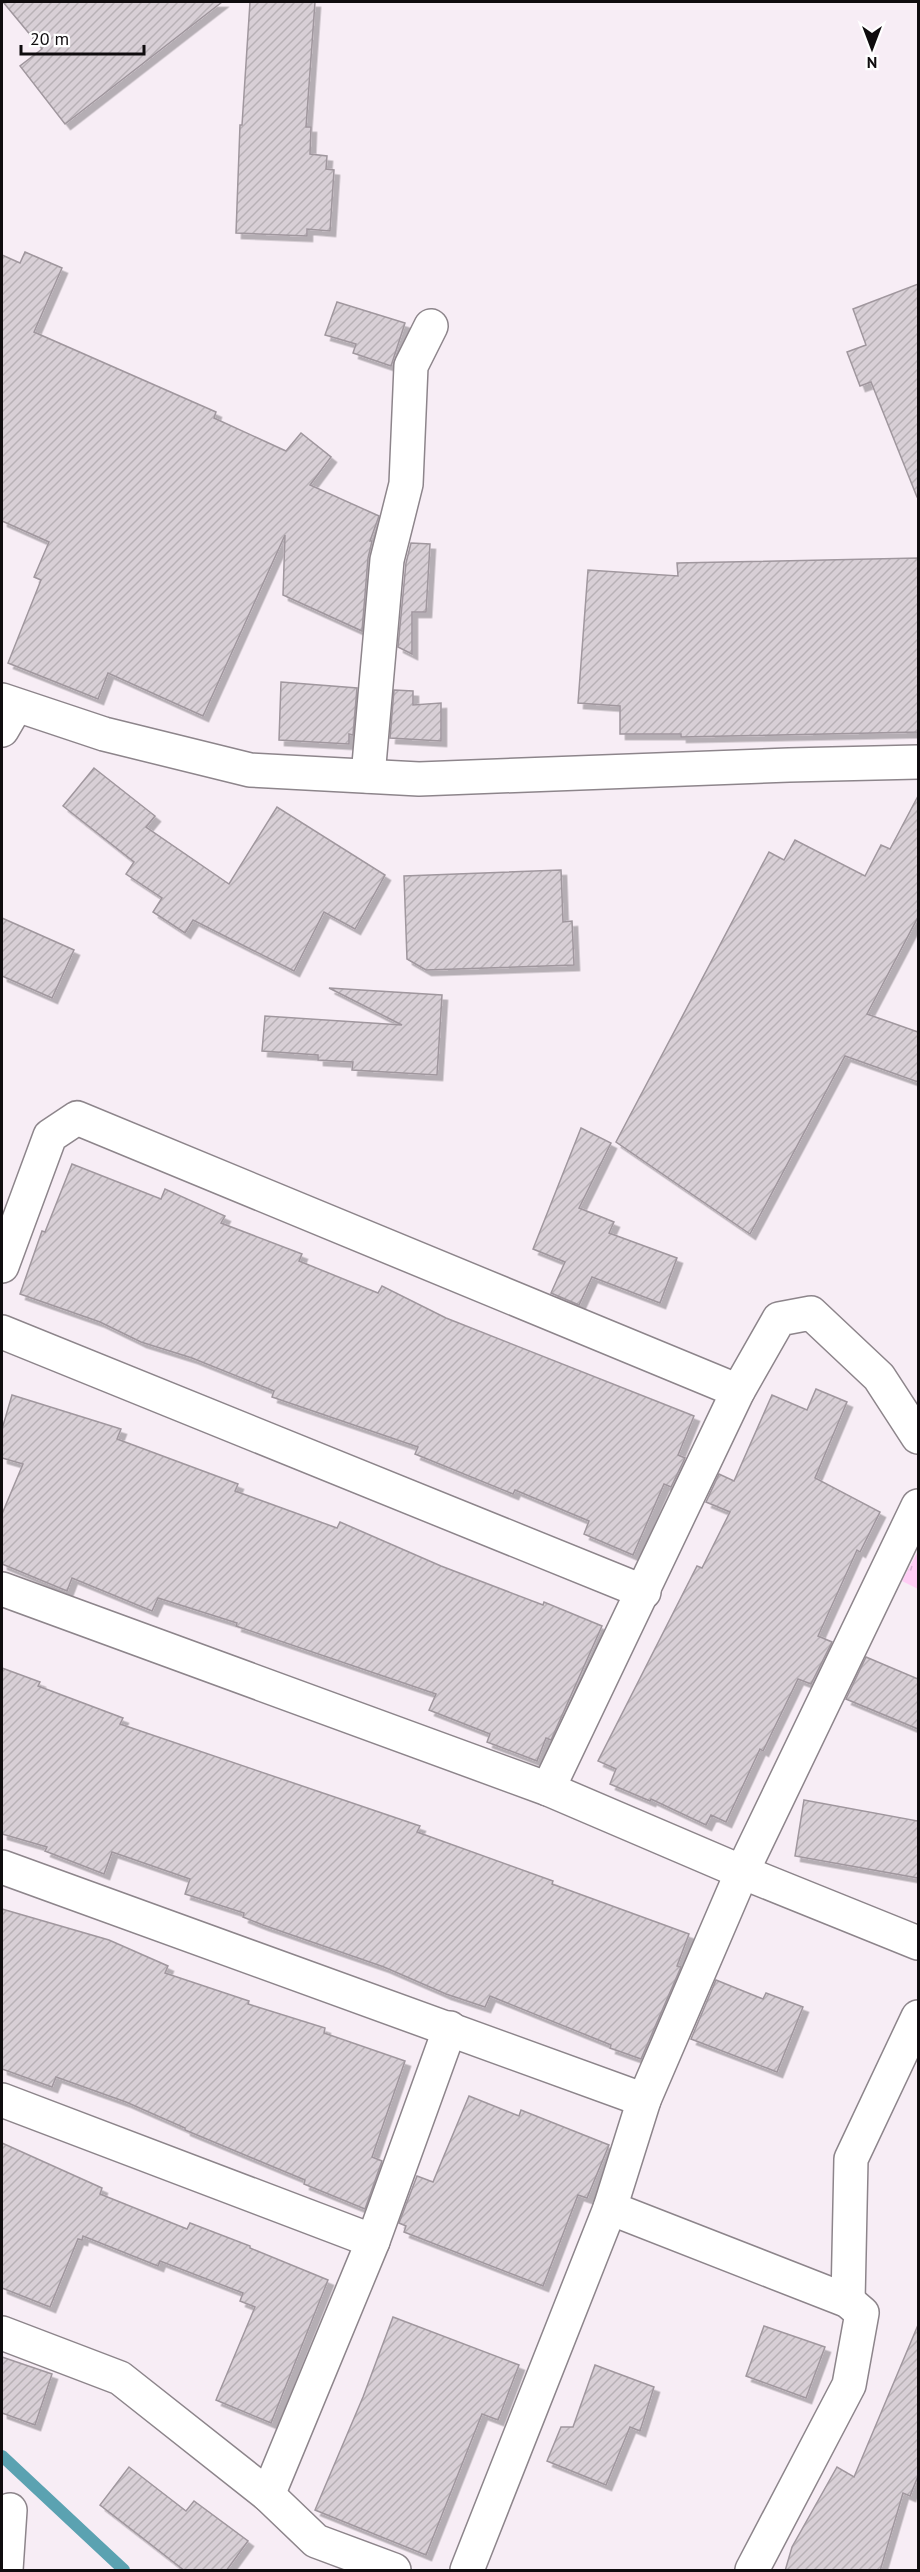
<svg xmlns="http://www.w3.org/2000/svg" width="920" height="2572" viewBox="0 0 920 2572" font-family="'PT Sans',sans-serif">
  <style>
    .park { fill: url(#park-tufts) }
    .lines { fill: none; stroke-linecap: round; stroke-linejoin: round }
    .stream { stroke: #5ba2b1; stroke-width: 12 }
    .building { fill: url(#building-hatch); stroke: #a0979e; stroke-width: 1.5; filter: url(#shadow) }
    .street-casing { stroke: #8d858b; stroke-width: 36 }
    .secondary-casing { stroke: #8d858b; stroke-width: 36 }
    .street { stroke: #fff; stroke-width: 33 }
    .secondary { stroke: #fff; stroke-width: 33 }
  </style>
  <defs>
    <pattern id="park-tufts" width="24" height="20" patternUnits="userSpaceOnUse" patternTransform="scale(1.5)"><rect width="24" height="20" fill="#ffcdf5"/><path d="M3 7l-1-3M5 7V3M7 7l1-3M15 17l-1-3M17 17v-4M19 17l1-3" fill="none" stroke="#d9afd1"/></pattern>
    <pattern id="building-hatch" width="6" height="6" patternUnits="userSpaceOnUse" patternTransform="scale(1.5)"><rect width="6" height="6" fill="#d8cfd6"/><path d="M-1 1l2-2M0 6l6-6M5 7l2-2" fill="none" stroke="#b8b1b6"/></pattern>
    <filter id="shadow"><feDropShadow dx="5.5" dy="5.5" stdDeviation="0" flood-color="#0004"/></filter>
  </defs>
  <rect width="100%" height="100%" fill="#f7edf5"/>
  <polygon class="park" points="918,1551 918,1589 902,1581"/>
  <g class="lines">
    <polyline class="stream" points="2,2456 124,2570"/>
  </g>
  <g class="building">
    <polygon points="3,2 222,2 65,124 20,66 42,49"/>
    <polygon points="250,2 315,2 306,127 311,127 310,154 327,156 326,169 334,170 330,231 307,229 307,236 236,233 240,125 242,125"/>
    <polygon points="25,252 62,268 34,332 216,412 214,418 286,451 301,433 331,457 310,485 379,516 370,541 372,541 368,558 362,631 283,595 285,535 203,716 108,673 98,699 8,663 41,580 34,577 49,542 2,521 2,255 20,263"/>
    <polygon points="918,284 918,497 917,497 871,382 860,386 847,352 866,345 853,309"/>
    <polygon points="337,302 405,323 391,366 353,353 356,344 325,335"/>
    <polygon points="411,543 430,544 426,612 412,612 412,654 398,647 406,563"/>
    <polygon points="918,558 918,732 681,737 681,734 620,734 620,706 578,703 588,570 678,576 677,563"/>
    <polygon points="281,682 357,688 353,735 349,734 349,744 279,740"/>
    <polygon points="394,690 413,691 413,705 441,703 441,741 390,738"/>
    <polygon points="94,768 155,816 146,827 229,884 277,807 385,875 355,929 324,912 294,971 193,920 185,933 153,912 162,898 126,874 134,862 63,806"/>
    <polygon points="918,796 918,917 867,1014 918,1032 918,1082 845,1056 750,1234 616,1142 769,852 784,860 795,840 865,876 881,845 890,849"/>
    <polygon points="561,870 563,922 572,921 574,965 426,970 407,959 404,876"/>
    <polygon points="2,918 74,950 52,998 2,976"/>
    <polygon points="329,988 442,995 437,1075 352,1070 353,1062 318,1060 318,1055 262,1051 265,1016 402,1025"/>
    <polygon points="581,1128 611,1143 579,1208 614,1222 609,1233 677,1258 660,1303 592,1277 579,1305 551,1293 565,1262 533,1249"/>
    <polygon points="72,1164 161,1199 165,1189 225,1216 221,1223 302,1254 299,1261 378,1293 382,1286 446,1318 694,1416 678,1455 685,1458 671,1487 664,1484 633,1555 584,1534 589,1521 515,1490 513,1494 415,1454 418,1447 272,1397 274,1391 192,1358 141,1342 100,1322 20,1294 42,1231 45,1232"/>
    <polygon points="816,1389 847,1402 815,1478 880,1512 860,1552 857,1550 818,1636 832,1642 811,1684 798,1679 763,1751 760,1749 726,1822 711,1815 706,1825 651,1799 650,1801 610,1784 616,1769 598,1761 697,1566 702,1568 730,1512 706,1502 719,1474 734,1481 772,1395 807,1410"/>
    <polygon points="12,1395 121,1429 117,1439 238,1484 235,1491 337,1528 340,1522 441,1566 543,1605 544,1602 602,1626 551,1740 546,1738 537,1761 487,1742 490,1734 429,1710 436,1694 236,1626 237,1623 158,1598 152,1611 72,1578 67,1591 2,1564 2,1514 23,1464 2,1458 2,1429"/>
    <polygon points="866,1657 918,1679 918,1729 846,1699"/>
    <polygon points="2,1668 40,1682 38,1686 123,1718 120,1724 420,1826 417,1832 553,1881 552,1884 689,1934 677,1966 681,1967 641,2059 610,2048 611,2045 490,1996 485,2007 446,1994 384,1967 263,1925 243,1917 244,1913 185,1894 190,1879 112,1852 104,1874 45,1851 47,1847 2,1834"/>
    <polygon points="804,1800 918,1821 918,1878 795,1856"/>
    <polygon points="2,1909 109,1940 168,1966 165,1973 249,2001 248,2004 325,2028 324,2033 405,2061 372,2157 382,2161 365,2209 304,2184 305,2180 185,2130 185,2128 126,2102 56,2077 52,2087 2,2069"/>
    <polygon points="716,1980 763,1999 766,1993 803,2007 777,2072 691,2039"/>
    <polygon points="469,2096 519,2116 521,2110 609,2145 587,2198 578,2195 543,2286 404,2232 406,2226 399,2223 417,2176 433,2182"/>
    <polygon points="2,2143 102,2188 100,2194 187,2229 190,2223 250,2246 250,2248 328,2280 271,2423 216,2400 255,2307 240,2301 243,2293 160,2261 158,2266 83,2236 82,2240 78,2239 50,2307 2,2288"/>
    <polygon points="393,2317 519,2365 498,2420 482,2414 426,2555 315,2510 363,2397"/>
    <polygon points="918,2325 918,2476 910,2496 903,2493 880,2571 785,2571 792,2547 837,2467 854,2477"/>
    <polygon points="764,2326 825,2347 806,2398 746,2376"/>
    <polygon points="2,2357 52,2374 35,2425 2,2413"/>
    <polygon points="595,2365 654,2387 640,2431 630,2427 606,2485 547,2461 561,2427 573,2427"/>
    <polygon points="129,2467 186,2511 194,2501 248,2541 226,2571 185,2571 100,2505"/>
  </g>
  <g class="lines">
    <g class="street-casing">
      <g id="street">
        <polyline points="2,700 104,734 250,770 419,779 789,765 918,762"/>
        <polyline points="368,776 387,560 406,484 411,366 431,326"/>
        <polyline points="2,1266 50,1136 77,1118 738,1391"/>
        <polyline points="2,1332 644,1592"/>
        <polyline points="548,1789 738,1391 779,1319 811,1313 879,1377 918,1437"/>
        <polyline points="2,1867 644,2100"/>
        <polyline points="742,1872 918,1943"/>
        <polyline points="2,2100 373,2241"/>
        <polyline points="610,2208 848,2301 862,2313 849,2385 752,2570"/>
        <polyline points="848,2301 851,2159 918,2017"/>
        <polyline points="2,2333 120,2378 268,2495 316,2541 394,2570"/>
        <polyline points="268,2495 373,2241 450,2028"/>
        <polyline points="6,2570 10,2510"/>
        <polyline points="467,2570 610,2208 644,2100 742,1872 918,1506"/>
      </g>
    </g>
    <g class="secondary-casing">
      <g id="secondary">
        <polyline points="2,730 16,706"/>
        <polyline points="2,1589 548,1789 742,1872"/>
      </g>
    </g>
    <use href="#street" class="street"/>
    <use href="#secondary" class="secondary"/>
  </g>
  <rect width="920" height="2572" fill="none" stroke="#0f0c0e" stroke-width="6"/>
  <g transform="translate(872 48) rotate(180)" stroke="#ffffff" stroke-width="4.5" paint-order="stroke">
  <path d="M0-4.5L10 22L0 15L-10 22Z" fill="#0f0c0e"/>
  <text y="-9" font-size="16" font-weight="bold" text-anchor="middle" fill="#0f0c0e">N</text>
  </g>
  <path d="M21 45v9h123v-9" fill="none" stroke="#0f0c0e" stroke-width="3"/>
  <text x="30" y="45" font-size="18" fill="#0f0c0e" stroke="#ffffff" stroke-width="4.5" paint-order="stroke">20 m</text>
</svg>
